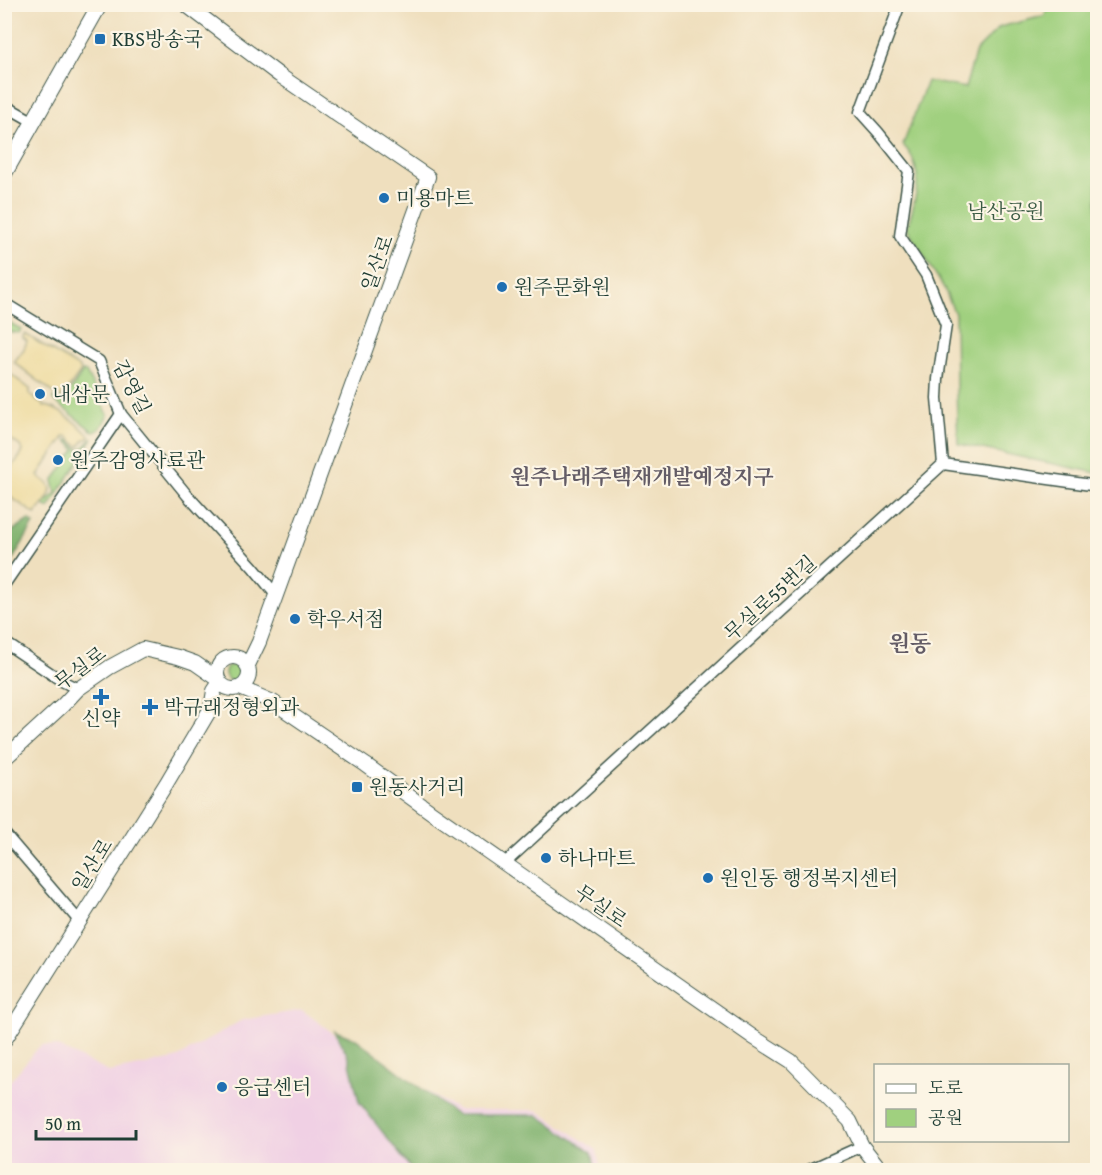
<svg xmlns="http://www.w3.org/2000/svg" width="1102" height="1175" viewBox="0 0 1102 1175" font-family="'Gentium Book Plus','Noto Serif KR',serif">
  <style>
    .built { fill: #f0d0e4 }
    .green { fill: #a0d07f; stroke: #60865a; stroke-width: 1.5 }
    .forest { fill: #80b26e; stroke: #507851; stroke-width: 1.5 }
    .sand { fill: #eeda9e; stroke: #868c69; stroke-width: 1.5 }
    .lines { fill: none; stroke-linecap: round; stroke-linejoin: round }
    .minor-casing { stroke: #3e5549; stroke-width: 13 }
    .tertiary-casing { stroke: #3e5549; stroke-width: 16 }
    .secondary-casing { stroke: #3e5549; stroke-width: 17 }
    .minor { stroke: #fff; stroke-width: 10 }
    .tertiary { stroke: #fff; stroke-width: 14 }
    .secondary { stroke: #fff; stroke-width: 15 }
    .poi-dot { fill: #1f6fb2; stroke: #fcf5e5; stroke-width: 2 }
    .labels { text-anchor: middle; stroke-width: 4.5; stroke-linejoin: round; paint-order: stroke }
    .poi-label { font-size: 20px; fill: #1f3d34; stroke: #fcf5e5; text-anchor: start }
    .park-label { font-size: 20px; fill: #395a43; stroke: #fcf5e5 }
    .street-label { font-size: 20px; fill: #1f3d34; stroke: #fcf5e5 }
    .neighbourhood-label { font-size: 21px; font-weight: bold; fill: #635c66; stroke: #fcf5e5 }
    .quarter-label { font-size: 22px; font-weight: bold; fill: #635c66; stroke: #fcf5e5 }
  </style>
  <rect width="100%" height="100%" fill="#fcf5e5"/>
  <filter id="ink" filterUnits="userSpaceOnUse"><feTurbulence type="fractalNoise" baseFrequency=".0167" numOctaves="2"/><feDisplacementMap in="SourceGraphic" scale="12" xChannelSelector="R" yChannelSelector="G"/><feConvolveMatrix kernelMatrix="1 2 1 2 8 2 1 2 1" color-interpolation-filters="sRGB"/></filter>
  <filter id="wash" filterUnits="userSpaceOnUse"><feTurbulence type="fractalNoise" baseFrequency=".008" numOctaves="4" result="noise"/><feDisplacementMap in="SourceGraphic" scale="24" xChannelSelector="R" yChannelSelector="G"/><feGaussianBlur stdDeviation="1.35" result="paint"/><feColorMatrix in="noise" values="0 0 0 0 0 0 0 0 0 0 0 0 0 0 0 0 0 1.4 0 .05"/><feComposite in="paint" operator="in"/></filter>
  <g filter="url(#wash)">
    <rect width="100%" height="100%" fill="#efdfbe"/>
    <polygon class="built" points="302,1010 348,1044 458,1110 537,1110 597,1150 601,1170 5,1170 5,1087 38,1048 42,1045 56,1046 109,1072 175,1059 242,1020"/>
    <g class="green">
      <path d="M1050 4 1097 5V473L958 444 956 389 955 314 944 288 907 228C916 200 926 168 903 145L927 81 965 88 976 51 1000 27 1044 16Z"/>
      <polygon points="4,320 21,329 19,333 5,331"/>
      <polygon points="83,371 86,372 108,415 100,429 94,432 53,400 53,398 61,400 65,399"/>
      <polygon points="93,438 49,508 44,505 45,503 56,493 53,481 75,450 74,448 66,440 70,441 79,450 84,447"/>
      <circle cx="233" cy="673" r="8"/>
    </g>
    <g class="forest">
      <polygon points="29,520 34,524 5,572 5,538 6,535"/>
      <polygon points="335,1031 356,1039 456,1115 538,1115 592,1153 596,1170 412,1170 359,1102 349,1058"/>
    </g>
    <g class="sand">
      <polygon points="25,334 80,368 81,371 63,396 59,397 14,362 24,349 27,341 23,338 23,336"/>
      <path d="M5 370 30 389V394L44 406C57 406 80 426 89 435L90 438 84 440 79 447 68 437 65 436 38 475C41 480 45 480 49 485 56 493 40 507 35 514L5 493V471L7 473 21 455 23 451 20 446 5 435Z"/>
    </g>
  </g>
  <g filter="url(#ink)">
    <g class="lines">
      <g class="minor-casing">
        <g id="minor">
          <polyline points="900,4 860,112 878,132 909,171 900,236 926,275 946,325 938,379 937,398 943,464"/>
          <polyline points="4,105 34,122"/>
          <polyline points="4,303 99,361 121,414 187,495 253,567 276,595"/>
          <polyline points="943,464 1098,486"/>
          <polyline points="4,585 121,414"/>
          <polyline points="4,642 62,681 78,689"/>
          <polyline points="4,833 80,922"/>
          <polyline points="505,863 943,464"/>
          <polyline points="809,1170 862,1146"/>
        </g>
      </g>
      <g class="tertiary-casing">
        <g id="tertiary">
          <polyline points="185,4 279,75 428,177 259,642 248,665"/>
          <circle cx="233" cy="673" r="16"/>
          <polyline points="240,688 273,702 366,765 431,812 753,1037 791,1061 850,1121 862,1146 881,1170"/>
          <polyline points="4,759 63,705 78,689 110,667 143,649 178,657 195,663 218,679"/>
          <polyline points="4,1041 166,784 211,708 214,691 220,682"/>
        </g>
      </g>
      <g class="secondary-casing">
        <polyline id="secondary" points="4,174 100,4"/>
      </g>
      <use href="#minor" class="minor"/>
      <use href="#tertiary" class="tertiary"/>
      <use href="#secondary" class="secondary"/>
    </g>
  </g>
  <g class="poi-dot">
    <rect x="94" y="33" width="12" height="12" rx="3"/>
    <circle cx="384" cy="198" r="6"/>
    <circle cx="502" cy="287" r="6"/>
    <circle cx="40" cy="394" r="6"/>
    <circle cx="58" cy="460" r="6"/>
    <circle cx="295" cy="619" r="6"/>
    <path d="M98 688h6v6h6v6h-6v6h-6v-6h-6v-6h6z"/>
    <path d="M147 698h6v6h6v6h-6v6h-6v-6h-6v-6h6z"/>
    <rect x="351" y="781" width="12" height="12" rx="3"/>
    <circle cx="546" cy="858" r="6"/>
    <circle cx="708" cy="878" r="6"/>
    <circle cx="222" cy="1087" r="6"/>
  </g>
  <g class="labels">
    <g class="poi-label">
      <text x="112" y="46">KBS방송국</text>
      <text x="396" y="205">미용마트</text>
      <text x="514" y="294">원주문화원</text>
      <text x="52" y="401">내삼문</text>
      <text x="70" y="467">원주감영사료관</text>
      <text x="307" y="626">학우서점</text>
      <text x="164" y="714">박규래정형외과</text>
      <text x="101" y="725" text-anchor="middle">신약</text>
      <text x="369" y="794">원동사거리</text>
      <text x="558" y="865">하나마트</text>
      <text x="720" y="885">원인동 행정복지센터</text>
      <text x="234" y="1094">응급센터</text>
    </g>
    <g class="park-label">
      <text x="1006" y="218">남산공원</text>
    </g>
    <g class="street-label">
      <text transform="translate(377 263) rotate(-70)" y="7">일산로</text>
      <text transform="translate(132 387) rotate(63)" y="7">감영길</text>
      <text transform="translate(770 598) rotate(-42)" y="7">무실로55번길</text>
      <text transform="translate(80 668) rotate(-37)" y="7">무실로</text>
      <text transform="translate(92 865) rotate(-58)" y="7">일산로</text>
      <text transform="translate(601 906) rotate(35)" y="7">무실로</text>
    </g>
    <g class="neighbourhood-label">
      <text x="642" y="484">원주나래주택재개발예정지구</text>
    </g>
    <g class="quarter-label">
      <text x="910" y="651">원동</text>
    </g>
  </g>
  <rect width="1102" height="1175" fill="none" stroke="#fcf5e5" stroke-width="24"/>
  <rect x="874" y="1064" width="195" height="78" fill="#fcf5e5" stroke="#a4ab9e" stroke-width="1.5"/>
  <rect x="886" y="1084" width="30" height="9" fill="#ffffff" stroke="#a4ab9e" stroke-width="1.5"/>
  <text x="928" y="1094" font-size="18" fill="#1f3d34">도로</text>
  <rect x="886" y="1109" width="30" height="18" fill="#a0d07f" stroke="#a4ab9e" stroke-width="1.5"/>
  <text x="928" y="1124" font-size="18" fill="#1f3d34">공원</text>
  <path d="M36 1130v9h100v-9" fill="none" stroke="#1f3d34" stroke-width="3"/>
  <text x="45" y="1130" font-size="18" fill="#1f3d34" stroke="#fcf5e5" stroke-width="4.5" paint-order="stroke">50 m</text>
</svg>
